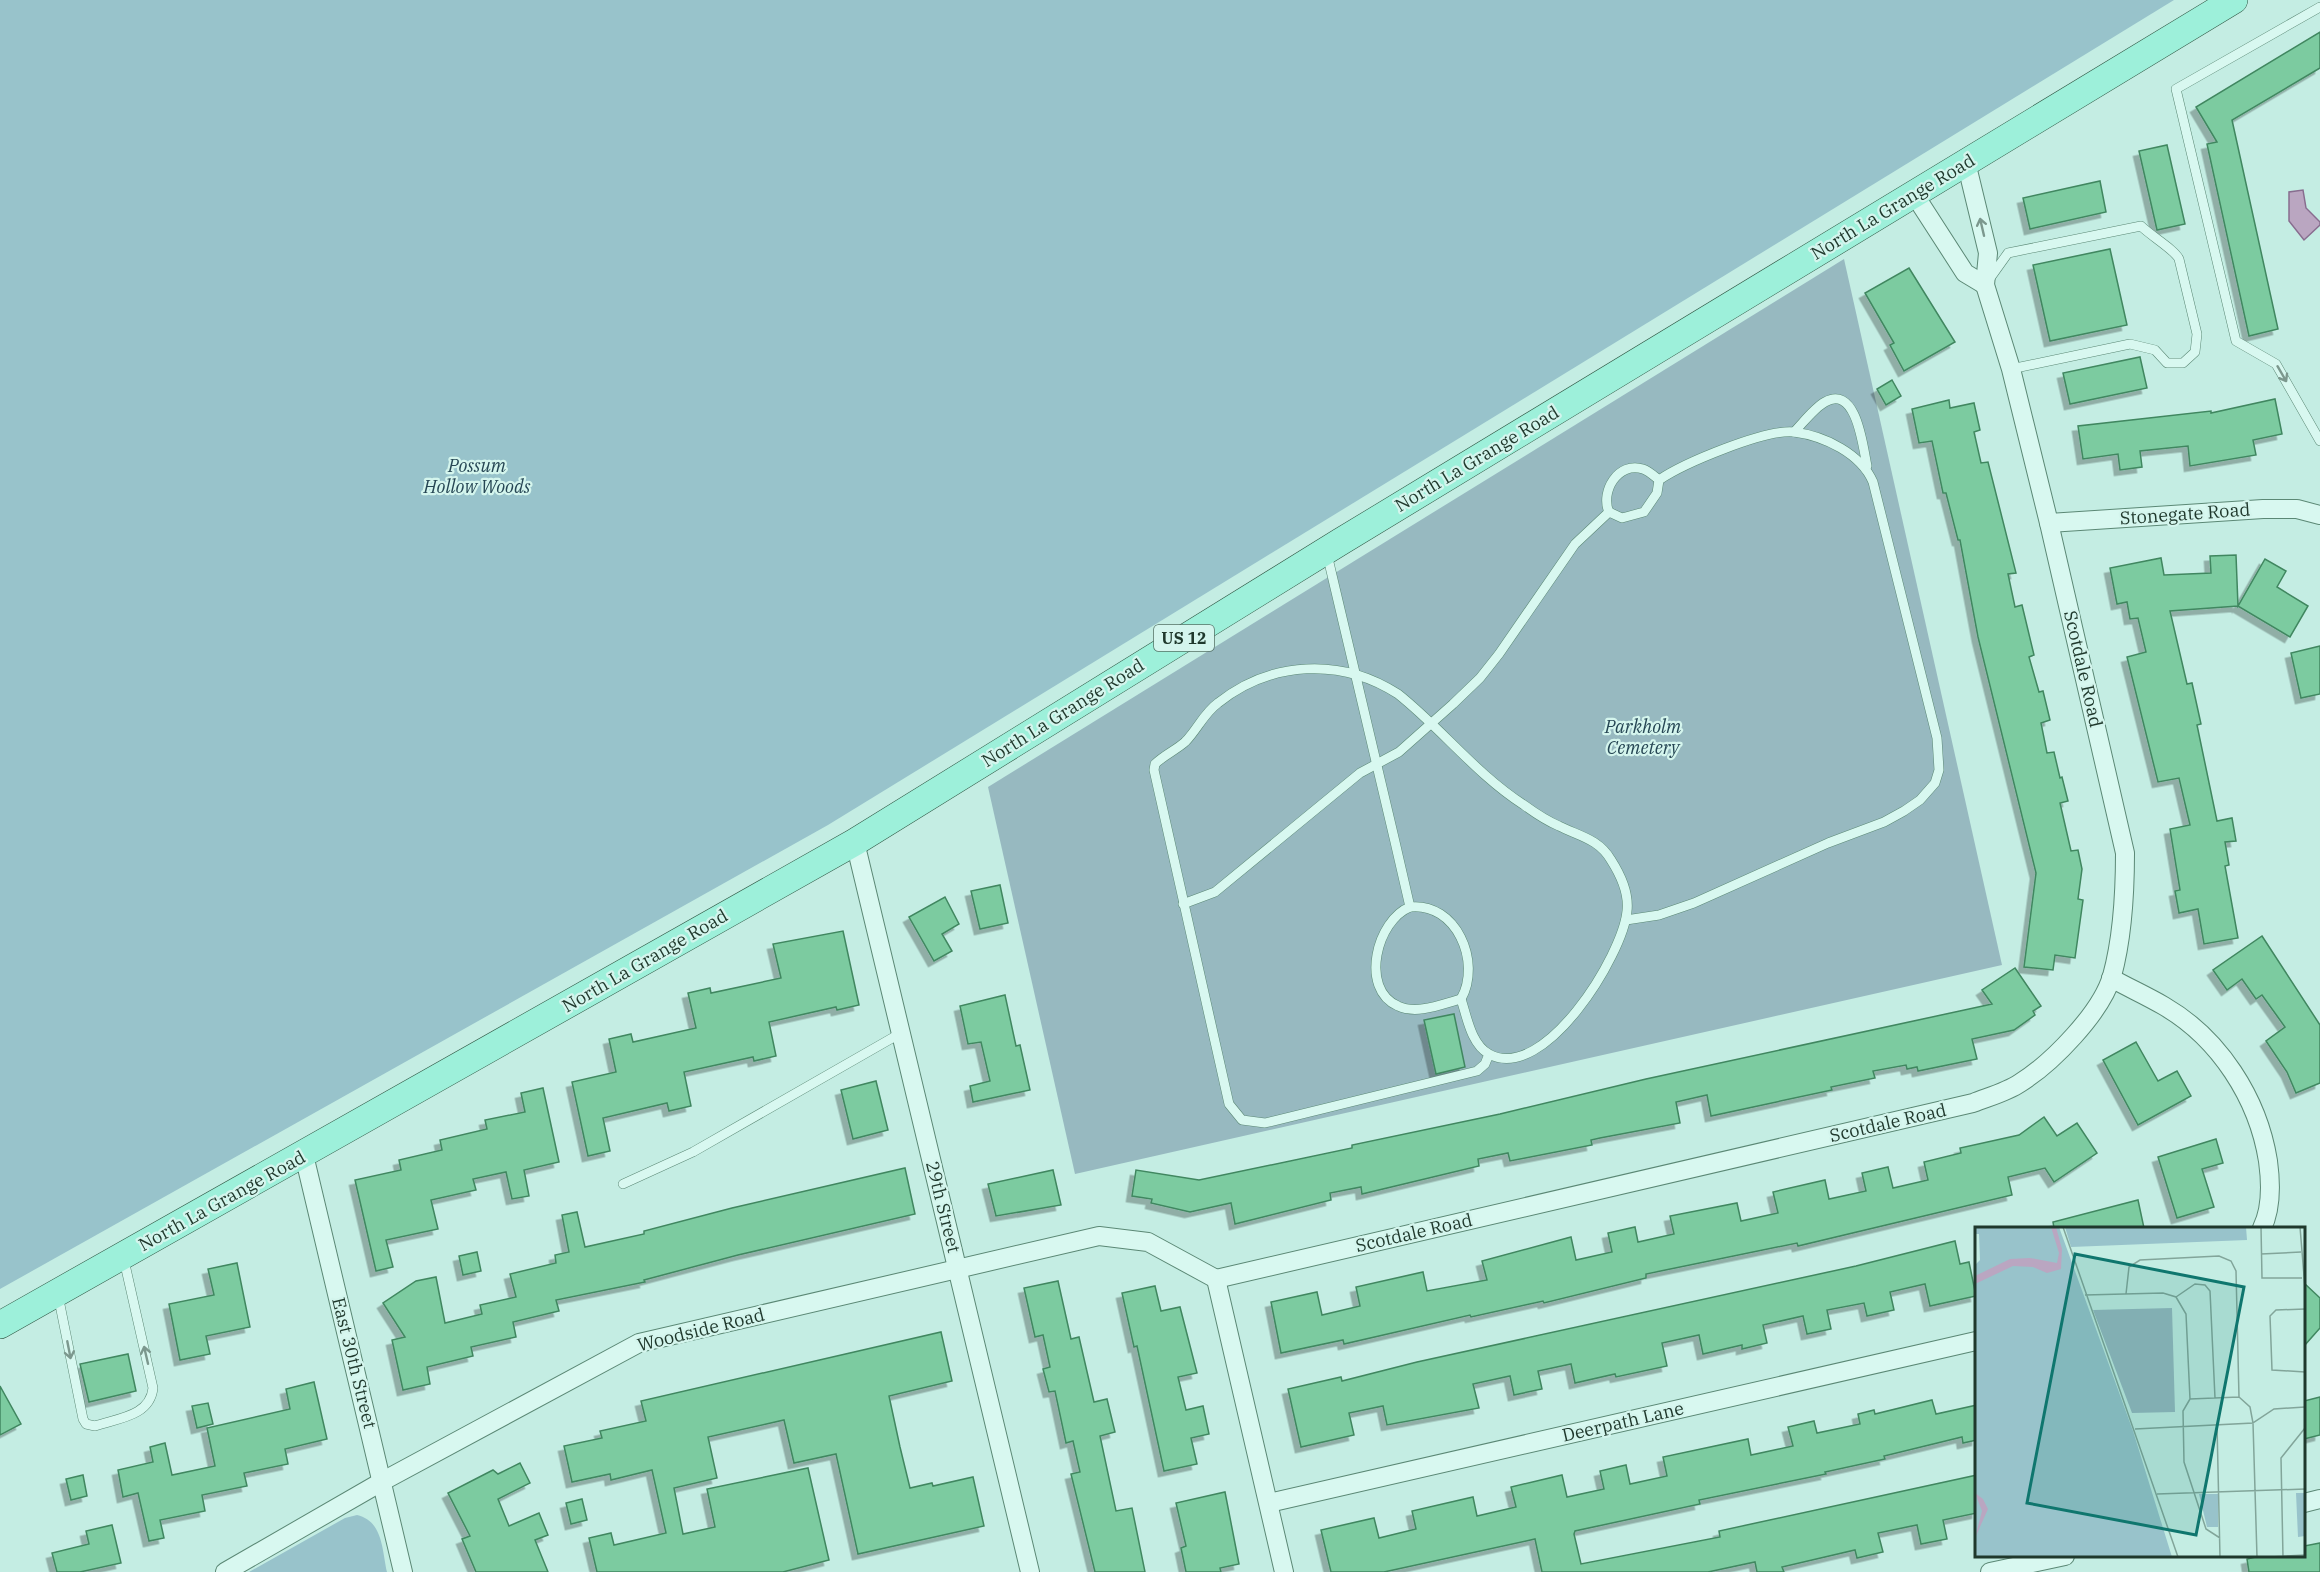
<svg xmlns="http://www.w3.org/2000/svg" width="2320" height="1572" viewBox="0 0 2320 1572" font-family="'IBM Plex Serif',serif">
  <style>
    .green { fill: #98c3cb }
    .cemetery { fill: #97b9c0 }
    .water { fill: #baa6c1; stroke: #886d8f; stroke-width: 1.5 }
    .building { fill: #7bcba0; stroke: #418760; stroke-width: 1.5; filter: url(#shadow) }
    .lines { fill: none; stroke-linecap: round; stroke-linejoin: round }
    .service-casing { stroke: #5b8875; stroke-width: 10 }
    .minor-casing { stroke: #5b8875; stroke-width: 20 }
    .primary-casing { stroke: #2f5643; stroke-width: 28 }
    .service { stroke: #d8f8f0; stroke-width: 9 }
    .minor { stroke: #d8f8f0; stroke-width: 18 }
    .primary { stroke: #9df0da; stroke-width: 27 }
    .oneway { stroke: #7c988e }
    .labels { text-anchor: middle; stroke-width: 4.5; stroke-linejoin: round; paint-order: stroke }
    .shield { fill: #d4f5ed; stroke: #557166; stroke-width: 1.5 }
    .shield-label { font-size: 16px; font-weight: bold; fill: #1f382c }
    .street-label { font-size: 18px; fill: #1f382c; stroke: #d4f5ed }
    .park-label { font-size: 18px; font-style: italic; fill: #264654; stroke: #d4f5ed }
    .inset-road { fill: none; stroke: #82a59a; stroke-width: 1.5 }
    .view { fill: #0f766e; fill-opacity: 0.15; stroke: #0f766e; stroke-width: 3 }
    .inset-edge { fill: none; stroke: #1f382c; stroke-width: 3 }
  </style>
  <defs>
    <filter id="shadow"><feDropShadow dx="-5.5" dy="5.5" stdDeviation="0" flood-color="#0004"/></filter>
  </defs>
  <rect width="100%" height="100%" fill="#c4ede3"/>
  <g class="green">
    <polygon points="0,0 2174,0 828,825 0,1289"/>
    <path d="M357 1515C383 1521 382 1550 387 1572H249L345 1518Z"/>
  </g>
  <polygon class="cemetery" points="1844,259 2002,965 1075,1174 988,787"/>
  <polygon class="water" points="2303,190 2306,208 2320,222 2320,225 2304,240 2289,221 2289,192"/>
  <g class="building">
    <polygon points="2320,32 2320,68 2232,120 2278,329 2249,336 2207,144 2217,142 2196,107"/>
    <polygon points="2167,145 2185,224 2157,230 2139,151"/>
    <polygon points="2100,181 2106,212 2030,229 2023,198"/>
    <polygon points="2110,249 2127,325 2050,341 2033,265"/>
    <polygon points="1909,268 1955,342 1904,371 1890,345 1894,343 1865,293"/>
    <polygon points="2140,357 2147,388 2070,404 2063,373"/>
    <polygon points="1892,380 1901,396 1886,405 1877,389"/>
    <polygon points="2275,399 2282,434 2253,440 2256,455 2190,466 2188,446 2140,451 2142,467 2120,470 2118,454 2083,459 2078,426 2211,411 2211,413"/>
    <polygon points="1949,400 1950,408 1974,403 1980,430 1974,432 1981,463 1988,462 2016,573 2008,574 2015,607 2022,605 2034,655 2029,657 2039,692 2043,691 2050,720 2041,723 2047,753 2054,752 2060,778 2062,777 2068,801 2060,803 2071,851 2078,850 2082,869 2078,899 2083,900 2075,958 2055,955 2053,970 2024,967 2036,873 1978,637 1960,540 1958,540 1946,493 1943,493 1932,441 1919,443 1912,409"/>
    <polygon points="2236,555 2238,606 2265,559 2286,571 2277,587 2308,606 2290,637 2238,606 2170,611 2187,684 2192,683 2201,724 2197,725 2217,821 2232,818 2236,841 2225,842 2229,865 2225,866 2238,938 2204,944 2198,909 2179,913 2175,891 2180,890 2170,829 2190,825 2179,778 2158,782 2127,657 2146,652 2138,618 2130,619 2127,602 2117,604 2110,568 2161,558 2164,575 2211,573 2210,556"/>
    <polygon points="2320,646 2320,694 2301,698 2291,653"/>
    <polygon points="1000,885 1008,923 980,929 971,891"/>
    <polygon points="945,897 959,924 942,934 952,951 934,961 909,917"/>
    <polygon points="843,931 859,1005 837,1010 836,1007 769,1022 776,1056 754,1061 753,1057 684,1072 691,1106 669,1111 667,1103 603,1118 610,1151 588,1156 572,1082 616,1072 609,1039 631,1034 633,1042 696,1028 688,993 710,988 711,993 781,978 773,944"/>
    <polygon points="2262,936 2320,1025 2320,1083 2296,1093 2287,1072 2266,1041 2285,1027 2262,995 2256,999 2242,979 2227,990 2213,970"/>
    <polygon points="2015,968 2041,1006 2033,1011 2035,1015 2014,1030 1972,1039 1977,1059 1918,1071 1917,1067 1907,1069 1906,1065 1873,1071 1875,1078 1831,1087 1832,1090 1711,1116 1707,1095 1676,1102 1680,1123 1600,1138 1591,1140 1592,1145 1510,1161 1508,1153 1478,1159 1479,1166 1362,1194 1361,1187 1330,1193 1331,1200 1235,1224 1231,1203 1190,1212 1151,1203 1152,1199 1132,1196 1136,1170 1199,1180 1352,1148 1352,1145 1500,1114 1646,1079 1992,1004 1982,990"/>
    <polygon points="1005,995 1016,1046 1020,1045 1030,1090 973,1102 970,1086 990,1081 981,1042 968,1044 960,1006"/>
    <polygon points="1454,1014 1465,1067 1436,1074 1424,1020"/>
    <polygon points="2136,1042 2158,1081 2177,1071 2191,1096 2138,1125 2103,1060"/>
    <polygon points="876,1081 888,1130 853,1139 841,1090"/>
    <polygon points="543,1088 559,1162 524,1170 529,1196 512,1199 506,1172 473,1179 476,1190 431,1200 438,1229 386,1240 393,1267 376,1271 355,1180 401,1170 399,1160 442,1150 440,1140 487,1129 485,1120 525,1112 521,1093"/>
    <polygon points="2044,1117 2057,1136 2077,1123 2097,1153 2054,1182 2045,1168 2008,1177 2012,1195 1798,1246 1797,1243 1646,1274 1646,1278 1544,1303 1543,1301 1471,1317 1470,1315 1344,1344 1343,1340 1281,1353 1271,1302 1317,1292 1322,1315 1360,1306 1356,1287 1423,1272 1427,1291 1487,1280 1482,1261 1571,1237 1576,1260 1612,1252 1608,1233 1635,1227 1638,1242 1674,1234 1670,1216 1737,1203 1741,1221 1778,1213 1773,1192 1825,1180 1829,1199 1866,1191 1862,1173 1888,1167 1893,1188 1928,1180 1924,1162 1961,1153 1960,1148 2019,1135"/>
    <polygon points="2216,1139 2223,1163 2202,1169 2214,1207 2177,1218 2158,1157"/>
    <polygon points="905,1168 915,1214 738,1255 644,1280 645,1282 556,1300 559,1311 513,1322 516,1337 471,1347 473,1356 427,1367 430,1384 403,1390 392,1340 405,1337 383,1303 416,1281 436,1277 445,1323 482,1314 480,1305 516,1297 510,1274 556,1263 555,1255 569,1252 562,1215 577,1212 585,1247 644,1234 644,1231 732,1208"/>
    <polygon points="1053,1170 1061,1205 996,1216 988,1184"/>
    <polygon points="2138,1200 2144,1228 2054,1228 2053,1222"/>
    <polygon points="1955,1241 1960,1264 1969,1262 1976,1296 1930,1306 1925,1284 1890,1292 1894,1310 1867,1316 1864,1303 1827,1310 1831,1329 1807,1334 1803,1316 1763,1325 1767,1343 1742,1349 1742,1345 1703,1354 1699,1335 1662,1343 1667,1366 1616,1377 1615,1374 1575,1383 1571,1364 1538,1371 1542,1389 1514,1395 1510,1376 1473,1384 1479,1408 1387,1425 1383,1406 1349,1413 1354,1435 1301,1447 1288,1389 1341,1377 1342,1381 1417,1362 1856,1266"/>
    <polygon points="477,1252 481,1271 463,1275 459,1256"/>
    <polygon points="237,1263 250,1327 206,1336 210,1354 180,1360 169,1304 214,1295 208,1269"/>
    <polygon points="1058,1281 1071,1339 1079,1337 1094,1402 1107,1399 1115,1432 1100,1436 1116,1511 1132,1508 1145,1572 1095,1572 1071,1474 1080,1472 1073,1441 1066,1443 1055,1391 1049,1392 1043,1369 1050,1367 1043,1335 1035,1337 1024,1288"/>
    <polygon points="2304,1283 2320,1298 2320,1328 2304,1346"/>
    <polygon points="1155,1286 1161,1311 1180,1307 1197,1373 1178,1377 1186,1410 1203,1406 1209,1434 1191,1438 1197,1464 1164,1471 1137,1346 1134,1347 1122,1293"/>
    <polygon points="941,1332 952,1381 889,1396 900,1447 910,1488 932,1483 933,1486 973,1477 984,1526 858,1554 836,1454 794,1463 784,1420 708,1437 717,1478 674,1488 683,1534 715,1527 707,1489 808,1468 829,1560 783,1572 597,1572 589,1538 611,1533 614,1545 666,1533 652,1470 611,1480 610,1474 572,1482 564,1446 602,1438 600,1431 646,1421 641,1401"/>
    <polygon points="128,1354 136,1391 89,1402 80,1364"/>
    <polygon points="314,1382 327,1439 285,1449 288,1464 244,1473 247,1486 202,1495 205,1511 160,1520 164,1538 149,1541 138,1493 123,1497 118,1470 153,1462 150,1447 165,1443 172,1475 215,1466 207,1428 290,1409 286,1389"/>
    <polygon points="0,1386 21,1424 0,1435"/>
    <polygon points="2320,1397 2320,1435 2304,1439 2304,1401"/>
    <polygon points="1932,1400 1936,1414 1977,1405 1977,1440 1963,1443 1962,1437 1884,1456 1885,1459 1825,1472 1826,1474 1699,1500 1700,1504 1575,1531 1574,1534 1581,1564 1720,1537 1719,1531 1977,1475 1977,1513 1943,1520 1947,1539 1921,1544 1917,1525 1878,1533 1883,1552 1857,1558 1855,1550 1782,1567 1784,1572 1757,1572 1755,1562 1708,1572 1542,1572 1535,1539 1384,1572 1331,1572 1321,1530 1374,1518 1379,1538 1416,1529 1412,1511 1473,1497 1477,1516 1516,1507 1511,1487 1562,1475 1567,1497 1604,1489 1600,1471 1626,1465 1630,1484 1667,1476 1663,1457 1748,1439 1751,1455 1793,1446 1788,1427 1814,1421 1817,1433 1860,1424 1858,1414 1874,1410 1875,1414"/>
    <polygon points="208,1403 213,1424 197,1428 192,1406"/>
    <polygon points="520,1463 530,1483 498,1499 509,1526 539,1513 548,1535 535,1540 548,1572 476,1572 462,1539 470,1536 448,1493 493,1470 498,1474"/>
    <polygon points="83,1475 87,1496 71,1500 66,1479"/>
    <polygon points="1225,1492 1239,1564 1220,1568 1221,1572 1186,1572 1181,1548 1186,1546 1176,1503"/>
    <polygon points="582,1499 587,1520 571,1524 566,1503"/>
    <polygon points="112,1525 121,1563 80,1572 57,1572 52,1553 89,1544 86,1531"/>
    <polygon points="2320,1543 2320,1572 2249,1572 2247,1559 2260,1556 2304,1556 2304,1546"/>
  </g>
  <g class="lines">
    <g class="service-casing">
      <g id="service">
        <polyline points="2320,7 2176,89 2236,341 2276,364 2320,441"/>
        <path d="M1988 281 2008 253 2141 226C2151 236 2175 250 2179 259L2197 334 2195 352 2183 363H2167L2155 350 2130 344 2011 369"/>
        <path d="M1794 432C1803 423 1814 408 1825 402 1857 384 1863 448 1867 466"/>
        <path d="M1609 512C1600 492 1618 461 1643 469 1649 471 1654 476 1659 480"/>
        <path d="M1327 554C1355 671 1383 789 1410 907 1377 920 1359 989 1398 1006 1417 1015 1442 1004 1461 999 1467 1017 1471 1044 1489 1054 1544 1084 1623 955 1627 911 1629 894 1620 874 1611 860 1599 839 1579 836 1559 826 1547 821 1535 813 1524 805 1476 774 1442 729 1398 694 1341 657 1271 661 1218 703 1204 713 1197 730 1185 742 1176 750 1164 755 1155 764L1154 770 1229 1104 1242 1120 1265 1123 1477 1071 1485 1064 1489 1054"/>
        <path d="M1183 904 1215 892 1360 773 1399 752 1453 704 1480 678 1499 654 1575 544 1609 512 1622 518 1644 512 1657 493 1659 480C1684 463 1765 429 1794 432 1825 436 1861 454 1873 482L1937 738 1939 770 1935 783 1920 800 1904 811 1884 822 1828 843 1694 903 1659 915 1626 920"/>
        <path d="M1410 907C1456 902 1482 962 1461 999"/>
        <polyline points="623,1184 693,1152 901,1033"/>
        <path d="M58 1295 83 1419 86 1424 95 1426C119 1418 150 1416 153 1388L124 1260"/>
      </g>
    </g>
    <g class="minor-casing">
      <g id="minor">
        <polyline points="1914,194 1965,273 1985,285"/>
        <polyline points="2049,523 2263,509 2297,509 2320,515"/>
        <polyline points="855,842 1030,1572"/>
        <path d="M2111 978C2129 988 2147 996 2164 1006 2219 1038 2258 1098 2268 1161 2271 1183 2272 1208 2262 1228"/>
        <polyline points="304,1155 403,1572"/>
        <polyline points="1269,1503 1976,1341"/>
        <polyline points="2304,1503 2320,1499"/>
        <polyline points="225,1572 383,1481 639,1343 1099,1236 1148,1242 1216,1279"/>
        <path d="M1284 1572 1216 1279 1973 1103C1988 1097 2007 1092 2020 1083 2052 1063 2101 1013 2112 976 2123 936 2125 894 2125 853L2049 523 2011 369 1985 285 1988 253 1966 162"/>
        <polyline points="1990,1572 2065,1556"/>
      </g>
    </g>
    <g class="primary-casing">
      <polyline id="primary" points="0,1325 855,842 1340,542 2234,0"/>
    </g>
    <use href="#service" class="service"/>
    <use href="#minor" class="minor"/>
    <use href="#primary" class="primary"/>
  </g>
  <defs><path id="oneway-shaft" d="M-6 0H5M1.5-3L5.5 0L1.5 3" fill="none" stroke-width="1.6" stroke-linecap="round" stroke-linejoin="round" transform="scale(1.5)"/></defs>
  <g class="oneway">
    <use href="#oneway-shaft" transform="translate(1982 227) rotate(-103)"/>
    <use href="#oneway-shaft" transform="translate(2282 374) rotate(60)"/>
    <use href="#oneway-shaft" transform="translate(69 1350) rotate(79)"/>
    <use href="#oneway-shaft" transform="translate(146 1355) rotate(-103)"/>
  </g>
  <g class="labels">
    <rect class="shield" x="1154" y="625" width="60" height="26" rx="4.5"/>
    <g class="shield-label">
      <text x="1184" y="644">US 12</text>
    </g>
    <g class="street-label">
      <text transform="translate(1893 207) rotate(-31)" y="6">North La Grange Road</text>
      <text transform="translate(1477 459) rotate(-31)" y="6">North La Grange Road</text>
      <text transform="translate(2185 514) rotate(-4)" y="6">Stonegate Road</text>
      <text transform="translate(2083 669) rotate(77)" y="6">Scotdale Road</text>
      <text transform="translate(1063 713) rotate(-32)" y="6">North La Grange Road</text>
      <text transform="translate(645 961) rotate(-30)" y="6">North La Grange Road</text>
      <text transform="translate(1888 1123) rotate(-13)" y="6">Scotdale Road</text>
      <text transform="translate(222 1201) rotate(-29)" y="6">North La Grange Road</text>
      <text transform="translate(943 1207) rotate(76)" y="6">29th Street</text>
      <text transform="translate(1414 1233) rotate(-13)" y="6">Scotdale Road</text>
      <text transform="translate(701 1330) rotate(-14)" y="6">Woodside Road</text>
      <text transform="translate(354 1363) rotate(76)" y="6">East 30th Street</text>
      <text transform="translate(1623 1422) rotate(-13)" y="6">Deerpath Lane</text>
    </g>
    <g class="park-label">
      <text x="477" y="472">Possum<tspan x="477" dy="21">Hollow Woods</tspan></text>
      <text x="1643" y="733">Parkholm<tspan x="1643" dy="21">Cemetery</tspan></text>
    </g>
  </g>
  <g transform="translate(1975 1227)">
    <rect width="330" height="330" fill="#c4ede3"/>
    <path d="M0 0H84L158 204 197 330H0V38L5 33 4 7H0ZM90 0H271L272 13 96 20ZM321 266H330V309L323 310ZM224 267H243V300H232Z" fill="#98c3cb"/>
    <path d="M197 81 200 185 157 186 118 83Z" fill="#97b9c0"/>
    <path d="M76 0H81L87 22 86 42 72 46 58 40 38 39 0 57V49L35 32 55 31 82 36 84 26ZM0 266 8 272 13 282 0 311 7 284Z" fill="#baa6c1"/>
    <path class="inset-road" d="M88 0 203 330M286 0 287 51H327M325 0 330 61M286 27 326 25M151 67 154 40 165 33 244 29 256 34 261 44 264 170 275 180 278 196 160 202M110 68 188 66 201 70 211 87 215 172 264 170M201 70 220 57 230 58 235 64 240 171M330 82 301 83 295 89 297 143 330 145M215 172 208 184 209 235 231 302 245 311M242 198 245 330M182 267 330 262M282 330 278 196 299 182 330 180M295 330 330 328M308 330 306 231 330 201"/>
    <path class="view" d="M100 27 269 60 221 308 52 276Z"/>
    <rect width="330" height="330" class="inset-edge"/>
  </g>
</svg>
